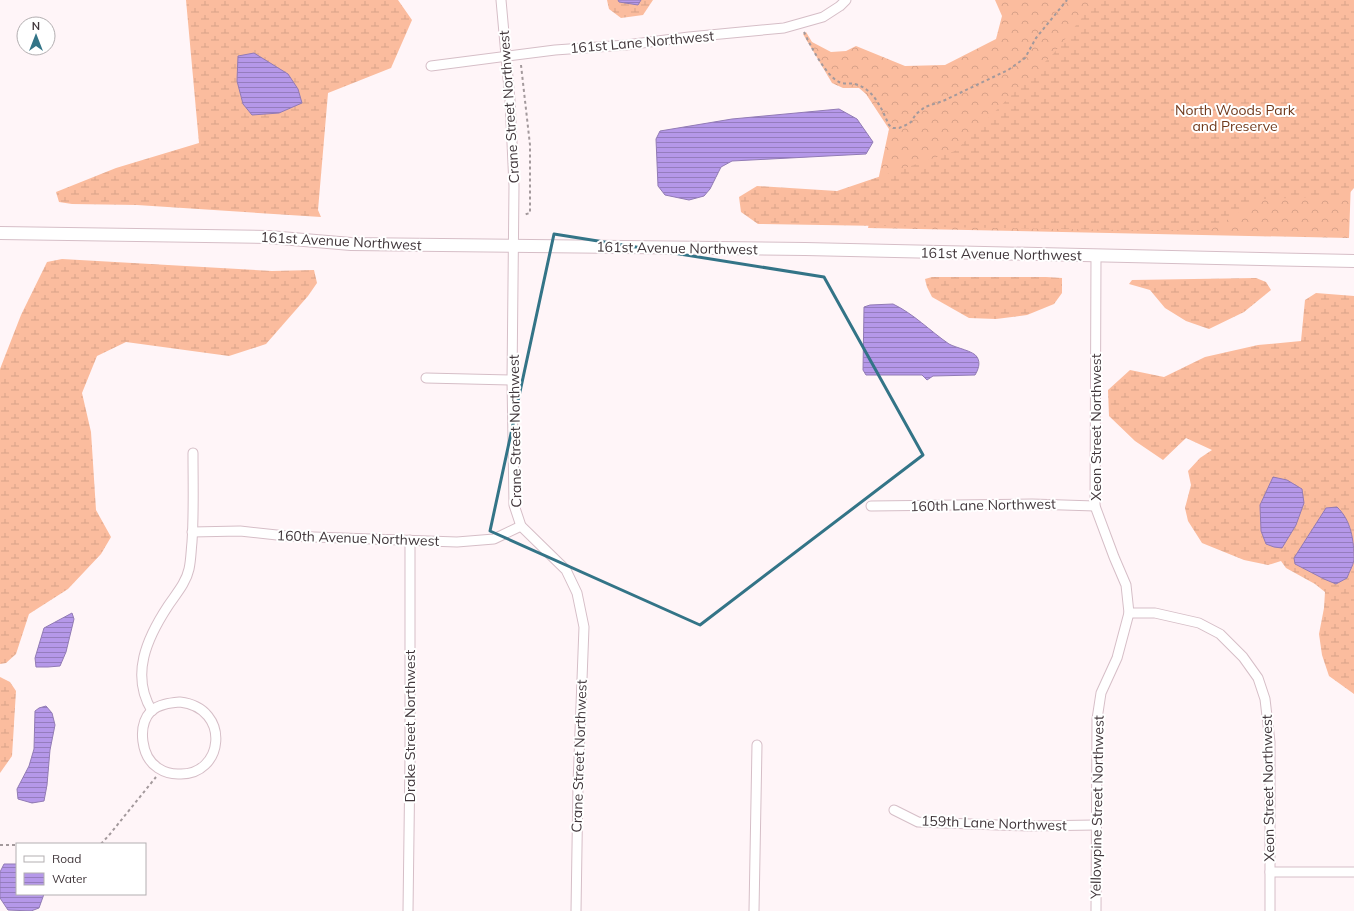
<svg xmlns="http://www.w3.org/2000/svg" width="1354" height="911" viewBox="0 0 1354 911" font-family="Mulish,sans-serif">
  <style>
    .forest { fill: url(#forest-crowns) }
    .wetland { fill: url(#wetland-marsh) }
    .water { fill: url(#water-rules); stroke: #927bb5 }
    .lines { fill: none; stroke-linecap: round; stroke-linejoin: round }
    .minor-casing { stroke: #d6bec7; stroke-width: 11 }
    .secondary-casing { stroke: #d6bec7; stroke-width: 14 }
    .path { stroke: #a3999c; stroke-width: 2; stroke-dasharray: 3 3; stroke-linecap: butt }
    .minor { stroke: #fff; stroke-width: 9 }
    .secondary { stroke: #fff; stroke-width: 12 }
    .marked { fill: none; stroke: #337487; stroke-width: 3; stroke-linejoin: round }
    .labels { text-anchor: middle; stroke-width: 4; stroke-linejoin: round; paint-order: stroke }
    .street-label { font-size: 14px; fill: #41373b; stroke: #fff }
    .park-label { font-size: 14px; fill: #70391b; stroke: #fff }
  </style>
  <defs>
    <pattern id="forest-crowns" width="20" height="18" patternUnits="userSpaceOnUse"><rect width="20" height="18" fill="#fbbc9e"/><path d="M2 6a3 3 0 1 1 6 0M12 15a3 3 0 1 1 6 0" fill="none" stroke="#d8a289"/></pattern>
    <pattern id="wetland-marsh" width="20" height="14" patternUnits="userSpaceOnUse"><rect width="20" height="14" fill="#fbbc9e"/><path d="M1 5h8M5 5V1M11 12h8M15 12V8" fill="none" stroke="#d8a289"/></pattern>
    <pattern id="water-rules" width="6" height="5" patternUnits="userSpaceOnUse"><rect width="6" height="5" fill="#b598e9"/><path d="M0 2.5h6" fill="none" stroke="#957dbe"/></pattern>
  </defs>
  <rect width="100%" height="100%" fill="#fff5f8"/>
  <polygon class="forest" points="995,0 1354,0 1354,93 1349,238 868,228 889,129 866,94 859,88 843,88 832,83 803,34 806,32 812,42 831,52 846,51 856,46 905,66 945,65 996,39 1002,16"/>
  <g class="wetland">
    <polygon points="186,0 398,0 412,20 391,68 328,93 318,210 321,217 137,205 72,204 59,202 56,192 116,168 199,143"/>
    <polygon points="607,0 653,0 643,15 621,18 609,9"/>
    <polygon points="1096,0 1354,0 1354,188 1347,196 1262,199 1210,230 1120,230 758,224 741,212 739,197 757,186 837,191 955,151 1054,53"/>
    <polygon points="62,259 272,271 314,270 317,283 308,296 266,344 229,356 126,342 97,356 82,393 91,432 96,510 111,537 101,554 68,589 29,614 16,654 6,663 0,664 0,369 21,315 47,262"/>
    <polygon points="932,277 1046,277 1062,278 1062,293 1054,304 1027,315 996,319 969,318 932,297 927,287 925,279"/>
    <polygon points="1256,278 1266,282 1271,290 1244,312 1209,329 1186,321 1165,308 1150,290 1129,284 1132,280"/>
    <polygon points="1316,293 1354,296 1354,694 1329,676 1322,655 1319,634 1324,608 1325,592 1315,584 1286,568 1281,561 1268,565 1244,560 1202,543 1188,521 1185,508 1191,485 1188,471 1200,458 1212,450 1186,438 1163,460 1135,441 1109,416 1108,390 1130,370 1164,377 1205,357 1258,345 1301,341 1305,300"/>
    <polygon points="0,677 10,682 16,691 12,756 0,773"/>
  </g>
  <g class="water">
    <polygon points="618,0 641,0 638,5 619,2"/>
    <polygon points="254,53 288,74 298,89 302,103 279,113 252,115 243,104 237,81 238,56"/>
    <polygon points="839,109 857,119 873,142 866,154 732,161 721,167 710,189 704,196 689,200 665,195 658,186 656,139 660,131 732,119"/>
    <path d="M893 304C914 314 930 331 949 344 956 348 974 351 977 357 981 363 978 370 975 375L933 376 927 380 922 375H866L863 370 864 307 870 305Z"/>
    <polygon points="1273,477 1287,480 1302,489 1304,503 1296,525 1282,548 1274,547 1266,544 1261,531 1260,505"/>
    <path d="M1337 507C1351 520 1354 540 1354 560 1353 566 1349 572 1347 578L1336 584 1324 579 1295 564 1294 558 1326 508Z"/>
    <polygon points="72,613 74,619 66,652 60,666 48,667 36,667 35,658 44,628"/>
    <polygon points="46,706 52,713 55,725 50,750 47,785 44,801 32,803 18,799 17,789 29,766 34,749 35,711 39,708"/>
    <polygon points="4,864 17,864 17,894 44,894 39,908 31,911 8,910 0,898 0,872"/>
  </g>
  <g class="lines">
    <g class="minor-casing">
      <g id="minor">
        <polyline points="501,0 510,100 514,186 512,380 514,505 521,526 566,570 577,593 584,627 578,784 576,911"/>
        <polyline points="431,66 555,50 626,45 689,37 784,28 823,17 840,6 846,0"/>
        <polyline points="1096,256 1095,506 1114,557 1126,585 1129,613 1155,613 1199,623 1220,634 1243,657 1258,678 1265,699 1270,742 1270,911"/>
        <polyline points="426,378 512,380"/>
        <polyline points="871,506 1032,504 1095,506"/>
        <polyline points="192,532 240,531 286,536 457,542 494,539 521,526"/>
        <path d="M180 702C232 708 224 777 178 774 171 774 164 772 158 768 141 757 137 726 151 711 159 704 170 703 180 702Z"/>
        <path d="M152 711C130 675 147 638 168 606 176 594 186 583 189 569 191 560 191 551 192 542 194 512 193 482 193 453"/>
        <polyline points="894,810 918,822 1028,826 1096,825"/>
        <polyline points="1270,872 1354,872"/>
        <polyline points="408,911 410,757 410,540"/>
        <polyline points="754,911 757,745"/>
        <polyline points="1096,911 1097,719 1101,693 1117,658 1129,613"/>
      </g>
    </g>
    <g class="secondary-casing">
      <polyline id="secondary" points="0,233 269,237 351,244 805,249 1354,261"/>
    </g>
    <g class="path">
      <path d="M804 32C810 45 826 76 839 82 845 85 852 82 858 85 875 91 882 110 889 125L893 128H899L906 125 911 122 916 114 925 107 943 101 1008 70 1025 58 1036 38 1067 0"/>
      <polyline points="521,65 530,145 530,213 523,215"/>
      <polyline points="101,844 110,834 156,777"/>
      <polyline points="0,845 17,845"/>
    </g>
    <use href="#minor" class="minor"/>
    <use href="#secondary" class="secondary"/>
  </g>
  <path class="marked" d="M554 234 824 277 923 455 700 625 490 531Z"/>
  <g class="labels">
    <g class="street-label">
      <text transform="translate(642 42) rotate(-5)" y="5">161st Lane Northwest</text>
      <text transform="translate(509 107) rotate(-94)" y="5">Crane Street Northwest</text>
      <text transform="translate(341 241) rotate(3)" y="5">161st Avenue Northwest</text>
      <text transform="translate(677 248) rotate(1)" y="5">161st Avenue Northwest</text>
      <text transform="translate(1001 254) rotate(1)" y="5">161st Avenue Northwest</text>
      <text transform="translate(1096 427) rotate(-90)" y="5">Xeon Street Northwest</text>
      <text transform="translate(515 431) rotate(-91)" y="5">Crane Street Northwest</text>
      <text transform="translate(983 505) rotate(-1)" y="5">160th Lane Northwest</text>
      <text transform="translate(358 538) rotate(2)" y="5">160th Avenue Northwest</text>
      <text transform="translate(410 726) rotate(-90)" y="5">Drake Street Northwest</text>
      <text transform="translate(579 756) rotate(-88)" y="5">Crane Street Northwest</text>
      <text transform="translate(1268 788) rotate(-91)" y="5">Xeon Street Northwest</text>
      <text transform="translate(1097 807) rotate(-89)" y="5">Yellowpine Street Northwest</text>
      <text transform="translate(994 823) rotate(2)" y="5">159th Lane Northwest</text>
    </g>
    <g class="park-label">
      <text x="1235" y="115">North Woods Park<tspan x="1235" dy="16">and Preserve</tspan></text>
    </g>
  </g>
  <rect x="16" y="843" width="130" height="52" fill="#ffffff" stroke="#b3afb1"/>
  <rect x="24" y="856" width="20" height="6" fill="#ffffff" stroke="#b3afb1"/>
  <text x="52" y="863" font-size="12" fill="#41373b">Road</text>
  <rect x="24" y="873" width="20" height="12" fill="url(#water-rules)" stroke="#b3afb1"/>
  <text x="52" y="883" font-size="12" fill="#41373b">Water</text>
  <g transform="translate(36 36)"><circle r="19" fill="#ffffff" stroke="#b3afb1"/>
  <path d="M0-3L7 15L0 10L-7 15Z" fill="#337487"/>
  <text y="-6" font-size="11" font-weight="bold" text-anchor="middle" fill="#41373b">N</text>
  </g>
</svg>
